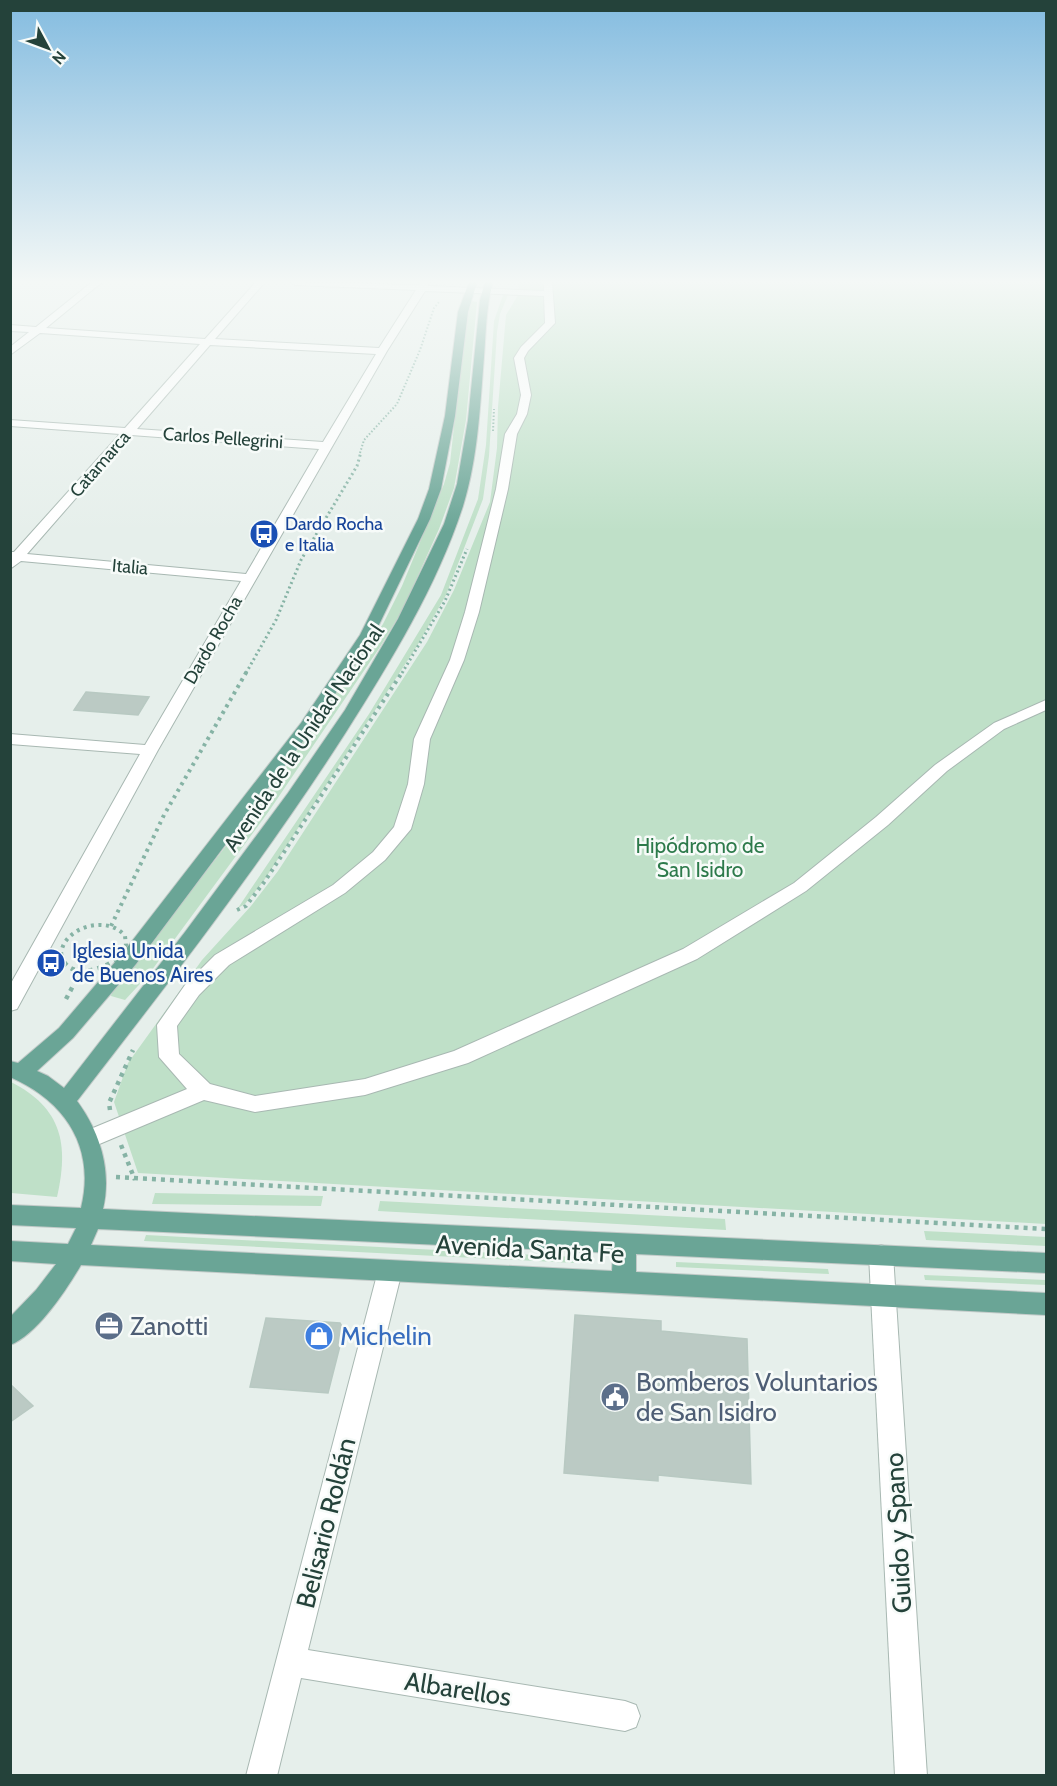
<svg xmlns="http://www.w3.org/2000/svg" width="1057" height="1786" viewBox="0 0 1057 1786" font-family="Cabin,sans-serif">
  <style>
    .green { fill: #bfe0c8 }
    .building { fill: #bbcac4; stroke: #b8c9c2; stroke-width: 1.5 }
    .lines { fill: none; stroke-linecap: round; stroke-linejoin: round }
    .minor-casing { stroke: #a8b8b2; stroke-width: 2 }
    .major-casing { stroke: #c2cac8; stroke-width: 2 }
    .path-far3 { stroke: #86b3a5; stroke-width: 2; stroke-dasharray: 1.5 2; stroke-linecap: butt }
    .path-far2 { stroke: #86b3a5; stroke-width: 3; stroke-dasharray: 2 3; stroke-linecap: butt }
    .path-far1 { stroke: #86b3a5; stroke-width: 4; stroke-dasharray: 3 4.5; stroke-linecap: butt }
    .path { stroke: #86b3a5; stroke-width: 4.5; stroke-dasharray: 4 5; stroke-linecap: butt }
    .minor { fill: #fff; fill-rule: evenodd }
    .major { fill: #6aa596; fill-rule: evenodd }
    .labels { text-anchor: middle; stroke-width: 5; stroke-linejoin: round; paint-order: stroke }
    .far-street-label { font-size: 18px; fill: #24423a; stroke: #f7fbf9 }
    .far-transit-label { font-size: 18px; fill: #164399; stroke: #f7fbf9; text-anchor: start }
    .street-label { font-size: 21px; fill: #24423a; stroke: #f7fbf9 }
    .park-label { font-size: 21px; fill: #2d7a4b; stroke: #f7fbf9 }
    .transit-label { font-size: 21px; fill: #164399; stroke: #f7fbf9; text-anchor: start }
    .near-street-label { font-size: 26px; fill: #24423a; stroke: #f7fbf9 }
    .near-service-label { font-size: 26px; fill: #4e5e75; stroke: #f7fbf9; text-anchor: start }
    .near-shop-label { font-size: 26px; fill: #366cbe; stroke: #f7fbf9; text-anchor: start }
  </style>
  <rect width="100%" height="100%" fill="#e6efeb"/>
  <g class="green">
    <polygon points="519,282 1046,282 1046,1224 138,1173 114,1102 128,1063 202,960 251,906 278,871 427,642 454,590 490,502 497,448 498,407 506,315 518,295"/>
    <polygon points="503,295 508,295 500,314 497,332 489,456 483,499 446,595 417,646 263,882 245,904 238,908 369,714 441,595 478,499 486,445 494,321"/>
    <polygon points="471,301 477,302 466,420 454,488 439,529 402,611 380,647 269,811 149,974 125,1000 111,996 112,992 276,782 383,624 402,586 444,484 450,463 464,334"/>
    <path d="M11 1082C62 1108 69 1144 57 1197L11 1193Z"/>
    <polygon points="155,1193 322,1196 323,1196 321,1206 152,1204"/>
    <polygon points="380,1201 725,1219 726,1230 378,1211"/>
    <polygon points="924,1231 1046,1237 1046,1246 926,1240"/>
    <polygon points="146,1235 575,1257 574,1263 144,1241"/>
    <polygon points="676,1262 828,1269 829,1274 676,1267"/>
    <polygon points="924,1275 1046,1280 1046,1285 925,1280"/>
  </g>
  <g class="building">
    <polygon points="86,692 149,697 138,715 74,710"/>
    <polygon points="575,1315 661,1321 661,1331 747,1339 751,1484 658,1475 658,1481 564,1473"/>
    <polygon points="266,1318 340,1323 344,1330 328,1393 250,1387"/>
    <polygon points="10,1384 33,1406 10,1422"/>
  </g>
  <g class="lines">
    <g class="minor-casing">
      <g id="minor">
        <path d="M92 282H102L46 328 205 339 256 282H265L215 339 379 348 416 290 295 285 291 282 420 285 421 282H430L428 286 544 291V282H552L555 323 528 351 524 358 531 395 527 414 517 434 508 489 479 612 464 660 430 739 424 784 411 829 385 860 345 893 229 965 199 995 177 1026 179 1054 210 1084 255 1096 365 1079 454 1051 683 949 794 883 876 817 935 765 994 723 1046 700V710L1004 729 947 771 888 825 806 891 697 959 468 1063 365 1095 255 1112 204 1100 97 1145 89 1148 81 1145 78 1139 81 1133 187 1089 159 1057 157 1025 185 985 215 955 333 885 373 852 394 827 408 784 414 739 450 660 465 612 496 489 505 434 517 414 521 395 514 358 521 347 545 323 544 296 425 291 387 351 158 750 17 1009 10 1011V985L140 754 10 744V734L145 745 241 581 21 561 10 569V552H14L120 434 10 426V420L125 428 200 344 40 333 10 355V347L29 332 10 331V325L36 327ZM210 345 376 354 323 442 137 429ZM131 435 319 449 246 574 27 554Z"/>
        <polygon points="881,1245 889,1248 893,1255 927,1776 895,1776 869,1255 873,1248"/>
        <polygon points="390,1260 398,1264 402,1271 308,1650 625,1701 636,1705 640,1716 636,1727 625,1731 301,1678 277,1776 246,1776 378,1271 382,1264"/>
      </g>
    </g>
    <g class="major-casing">
      <path id="major" d="M469 282H477L468 312 455 416 441 489 430 519 374 635 312 729 136 964 73 1038 37 1071 48 1076 64 1088 185 932 288 793 345 710 398 619 444 524 457 484 468 420 480 300 485 282H493C486 307 486 332 484 357 480 406 478 458 463 506 437 586 391 661 346 732 264 860 170 981 77 1101 100 1132 112 1171 103 1209L1046 1253V1273L636 1254V1272L1046 1293V1315L81 1265C67 1289 37 1335 10 1345V1317L36 1290 56 1264 10 1261V1241L68 1244 76 1228 10 1225V1205L81 1208C96 1147 65 1101 10 1077V1061L18 1063 59 1028 122 954 301 723 360 635 418 519 429 489 445 416 458 312ZM98 1229 613 1253 612 1271 91 1245Z"/>
    </g>
    <g class="path-far3">
      <polyline points="493,431 494,409"/>
      <polyline points="360,453 364,440 397,404 420,350 434,308 439,302"/>
    </g>
    <g class="path-far2">
      <polyline points="246,673 276,620 301,560 357,466 361,452"/>
      <polyline points="402,673 445,601 467,549"/>
    </g>
    <g class="path-far1">
      <polyline points="237,910 246,906 265,881 403,671"/>
      <polyline points="111,926 164,815 247,671"/>
      <path d="M61 955C62 927 108 914 125 936L126 945 121 955"/>
    </g>
    <g class="path">
      <path d="M61 954C67 983 108 969 122 954"/>
      <polyline points="66,999 81,971"/>
      <polyline points="110,1110 109,1103 133,1050"/>
      <polyline points="121,1145 135,1180"/>
      <polyline points="116,1177 1046,1229"/>
    </g>
    <use href="#minor" class="minor"/>
    <use href="#major" class="major"/>
  </g>
  <linearGradient id="sky" x2="0" y2="1"><stop stop-color="#84bce0"/><stop offset="0.53" stop-color="#f4f8f6"/><stop offset="1" stop-color="#f4f8f6" stop-opacity="0"/></linearGradient>
  <rect width="1057" height="532" fill="url(#sky)"/>
  <defs>
    <g id="bus-disc" transform="scale(1.5)"><circle r="9.5" fill="#1a4fb4" stroke="#f7fbf9"/><path d="M-5-6H5V4H4V6H2V4H-2V6H-4V4H-5ZM-3.5-4V0h7V-4ZM-3.5 1.2v1.5H-2V1.2ZM2 1.2v1.5H3.5V1.2Z" fill="#fff"/></g>
    <g id="office-disc" transform="scale(1.5)"><circle r="9.5" fill="#5c6f8a" stroke="#f7fbf9"/><path d="M-6-3h4V-5.5h4V-3h4V5H-6ZM-1-4.5V-3h2v-1.5ZM-6 0V1H6V0Z" fill="#fff"/></g>
    <g id="shop-disc" transform="scale(1.5)"><circle r="9.5" fill="#3f7fe0" stroke="#f7fbf9"/><path d="M-5-2.5h2.3a2.7 3.5 0 0 1 5.4 0H5L5.5 6h-11ZM-1.5-2.5h3a1.5 2.3 0 0 0-3 0Z" fill="#fff"/></g>
    <g id="civic-disc" transform="scale(1.5)"><circle r="9.5" fill="#5c6f8a" stroke="#f7fbf9"/><path d="M-.6-6.5H3V-4.5H.6V-3L4-1V1h2V6H-6V1h2V-1L-.6-3ZM-1.2 2.5V6h2.4V2.5Z" fill="#fff"/></g>
  </defs>
  <g fill-rule="evenodd">
    <use href="#bus-disc" x="264" y="534"/>
    <use href="#bus-disc" x="51" y="963"/>
    <use href="#office-disc" x="109" y="1326"/>
    <use href="#shop-disc" x="319" y="1336"/>
    <use href="#civic-disc" x="615" y="1397"/>
  </g>
  <g class="labels">
    <g class="far-street-label">
      <text transform="translate(223 438) rotate(4)" y="6">Carlos Pellegrini</text>
      <text transform="translate(100 464) rotate(-49)" y="6">Catamarca</text>
      <text transform="translate(130 567) rotate(5)" y="6">Italia</text>
      <text transform="translate(213 640) rotate(-60)" y="6">Dardo Rocha</text>
    </g>
    <g class="far-transit-label">
      <text x="285" y="530">Dardo Rocha<tspan x="285" dy="21">e Italia</tspan></text>
    </g>
    <g class="street-label">
      <text transform="translate(304 738) rotate(-56)" y="7">Avenida de la Unidad Nacional</text>
    </g>
    <g class="park-label">
      <text x="700" y="853">Hipódromo de<tspan x="700" dy="24">San Isidro</tspan></text>
    </g>
    <g class="transit-label">
      <text x="72" y="958">Iglesia Unida<tspan x="72" dy="24">de Buenos Aires</tspan></text>
    </g>
    <g class="near-street-label">
      <text transform="translate(530 1249) rotate(3)" y="9">Avenida Santa Fe</text>
      <text transform="translate(326 1523) rotate(-76)" y="9">Belisario Roldán</text>
      <text transform="translate(898 1533) rotate(-93)" y="9">Guido y Spano</text>
      <text transform="translate(458 1689) rotate(9)" y="9">Albarellos</text>
    </g>
    <g class="near-service-label">
      <text x="130" y="1335">Zanotti</text>
      <text x="636" y="1391">Bomberos Voluntarios<tspan x="636" dy="30">de San Isidro</tspan></text>
    </g>
    <g class="near-shop-label">
      <text x="340" y="1345">Michelin</text>
    </g>
  </g>
  <rect width="1057" height="1786" fill="none" stroke="#24423a" stroke-width="24"/>
  <g transform="translate(48 48) rotate(131)" stroke="#f7fbf9" stroke-width="4.5" paint-order="stroke">
  <path d="M0-4.5L10 22L0 15L-10 22Z" fill="#24423a"/>
  <text y="-9" font-size="16" font-weight="bold" text-anchor="middle" fill="#24423a">N</text>
  </g>
</svg>
